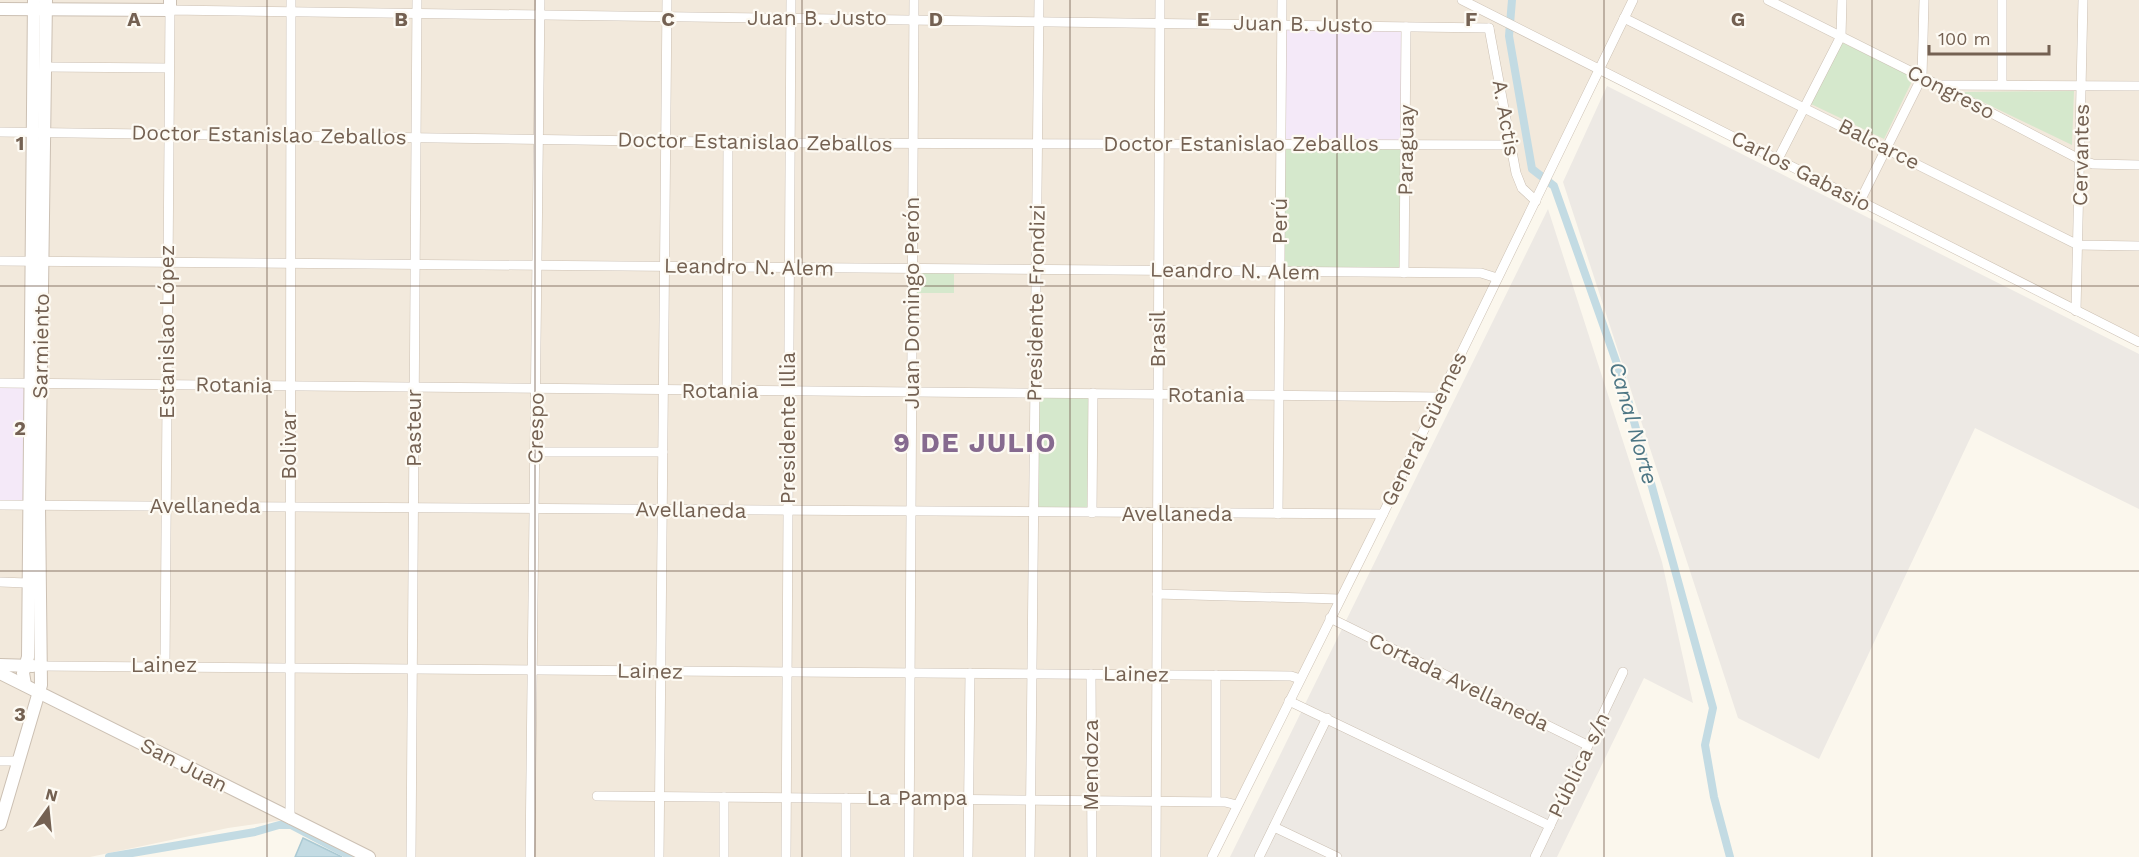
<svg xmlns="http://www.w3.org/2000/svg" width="2139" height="857" viewBox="0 0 2139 857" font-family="'Work Sans',sans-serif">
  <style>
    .residential { fill: #f2e9dc }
    .industrial { fill: #ede9e4 }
    .education { fill: #f4e9f8 }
    .green { fill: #d5e8cc }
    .water { fill: #c3dbe3; stroke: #aac9d3; stroke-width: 1.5 }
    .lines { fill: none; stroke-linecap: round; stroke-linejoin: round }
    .canal { stroke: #c3dbe3; stroke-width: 8 }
    .minor-casing { stroke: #ccc0b3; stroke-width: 10 }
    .tertiary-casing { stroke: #ccc0b3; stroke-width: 14 }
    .minor { stroke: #fff; stroke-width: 9 }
    .tertiary { stroke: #fff; stroke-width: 12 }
    .grid { fill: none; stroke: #746152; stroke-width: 1.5; stroke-opacity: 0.55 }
    .labels { text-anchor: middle; stroke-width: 4.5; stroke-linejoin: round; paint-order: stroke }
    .street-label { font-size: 21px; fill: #746152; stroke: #fdfaf3 }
    .water-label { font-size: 22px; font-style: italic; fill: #4d7684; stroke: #fdfaf3 }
    .district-label { font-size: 27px; font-weight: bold; letter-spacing: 1.5px; fill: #866a8f; stroke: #fdfaf3 }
    .grid-label { font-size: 20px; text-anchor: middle; font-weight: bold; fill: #746152; stroke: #fdfaf3; stroke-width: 4.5; stroke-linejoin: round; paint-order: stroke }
  </style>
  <rect width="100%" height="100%" fill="#fbf7ed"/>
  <polygon class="residential" points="0,0 2139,0 2139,342 1600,70 1212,857 369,857 290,819 228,828 90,857 0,857"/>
  <g class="industrial">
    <polygon points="1607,86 2139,354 2139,509 1975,428 1819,759 1738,718 1563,182"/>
    <polygon points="1548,209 1662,562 1693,703 1644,678 1557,857 1230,857"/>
  </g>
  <g class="education">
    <polygon points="1284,30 1404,31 1403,140 1284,139"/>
    <polygon points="0,383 29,383 28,505 0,505"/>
  </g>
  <g class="green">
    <polygon points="1841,42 1914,77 1884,139 1811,104"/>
    <polygon points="2074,91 2072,145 1962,92"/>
    <polygon points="1281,144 1407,145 1404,273 1280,271"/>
    <rect x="917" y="273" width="37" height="20"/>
    <polygon points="1035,393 1093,393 1092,513 1034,512"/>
  </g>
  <polygon class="water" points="303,838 342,857 295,857"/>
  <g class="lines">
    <g class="canal">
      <polyline points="1512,0 1509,36 1532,169 1554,186 1622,378 1713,708 1705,745 1714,797 1730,857"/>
      <polyline points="109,857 255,832 279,825 291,825 352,857"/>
    </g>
    <g class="minor-casing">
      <g id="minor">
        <polyline points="1462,0 2139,342"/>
        <polyline points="1768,0 1938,85 2081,160 2093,164 2139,165"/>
        <polyline points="1624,18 2078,245 2139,246"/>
        <polyline points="1489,28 1516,173 1522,188 1536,201"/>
        <polyline points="45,67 169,68"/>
        <polyline points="2002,84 2002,0"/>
        <polyline points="1940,85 2139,86"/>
        <polyline points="0,132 790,143 1510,145"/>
        <polyline points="1778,159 1841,36 1842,0"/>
        <polyline points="1860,201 1922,77 1924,0"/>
        <polyline points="0,261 1481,273 1497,278"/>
        <polyline points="1404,273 1406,27"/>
        <polyline points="2076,311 2083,0"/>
        <polyline points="0,383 1440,397"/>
        <polyline points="727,390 728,142"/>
        <polyline points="536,452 663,452"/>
        <polyline points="0,505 1383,514"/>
        <polyline points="1092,513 1093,393"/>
        <polyline points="1278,514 1282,0"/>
        <polyline points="0,582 27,583"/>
        <polyline points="1157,594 1340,599"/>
        <polyline points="1330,618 1587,745"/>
        <polyline points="165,665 170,10 1489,28"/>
        <polyline points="40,666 1291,676 1300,679"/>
        <polyline points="1091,674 1092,857"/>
        <polyline points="1289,701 1550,826"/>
        <polyline points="0,761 19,761"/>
        <polyline points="597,796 1225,802 1237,805"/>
        <polyline points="1216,801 1216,675"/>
        <polyline points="290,819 291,0"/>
        <polyline points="1274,827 1337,857"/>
        <polyline points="411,857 417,0"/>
        <polyline points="530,857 540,0"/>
        <polyline points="659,857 667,0"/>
        <polyline points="724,857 724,797"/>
        <polyline points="786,857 791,0"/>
        <polyline points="846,857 846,798"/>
        <polyline points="909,857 914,0"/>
        <polyline points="968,857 970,673"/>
        <polyline points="1030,857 1039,0"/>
        <polyline points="1156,857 1160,0"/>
        <polyline points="1212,857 1383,514 1633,0"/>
        <polyline points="1259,857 1327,718"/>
        <polyline points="1535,857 1623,672"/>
      </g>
    </g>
    <g class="tertiary-casing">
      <g id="tertiary">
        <polyline points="0,9 170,10 170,0"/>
        <polyline points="0,665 33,666"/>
        <polyline points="0,673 369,857"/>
        <polyline points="25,685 23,673 28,657 34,0"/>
        <polyline points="0,824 41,685 39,506 46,0"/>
      </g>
    </g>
    <use href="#minor" class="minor"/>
    <use href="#tertiary" class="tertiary"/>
  </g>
  <path class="grid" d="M267 0V857M535 0V857M802 0V857M1070 0V857M1337 0V857M1604 0V857M1872 0V857M0 286H2139M0 571H2139"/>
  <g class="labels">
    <g class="street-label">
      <text x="817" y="25">Juan B. Justo</text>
      <text transform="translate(1303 24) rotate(1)" y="7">Juan B. Justo</text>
      <text transform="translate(1951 92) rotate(27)" y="7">Congreso</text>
      <text transform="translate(1506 118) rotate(80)" y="7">A. Actis</text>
      <text transform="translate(269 135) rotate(1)" y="7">Doctor Estanislao Zeballos</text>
      <text transform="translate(755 142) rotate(1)" y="7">Doctor Estanislao Zeballos</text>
      <text x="1241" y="151">Doctor Estanislao Zeballos</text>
      <text transform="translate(1879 144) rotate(27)" y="7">Balcarce</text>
      <text transform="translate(1406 150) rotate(-89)" y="7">Paraguay</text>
      <text transform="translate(2081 155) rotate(-89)" y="7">Cervantes</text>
      <text transform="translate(1801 171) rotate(27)" y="7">Carlos Gabasio</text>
      <text transform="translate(1280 221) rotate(-90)" y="7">Perú</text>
      <text transform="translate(749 267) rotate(1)" y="7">Leandro N. Alem</text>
      <text transform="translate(1235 271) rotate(1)" y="7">Leandro N. Alem</text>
      <text transform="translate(912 303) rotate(-90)" y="7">Juan Domingo Perón</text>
      <text transform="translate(1036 303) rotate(-89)" y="7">Presidente Frondizi</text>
      <text transform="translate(167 332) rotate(-90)" y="7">Estanislao López</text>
      <text transform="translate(1158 339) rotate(-90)" y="7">Brasil</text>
      <text transform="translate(41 346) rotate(-89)" y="7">Sarmiento</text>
      <text transform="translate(234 385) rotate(1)" y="7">Rotania</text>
      <text x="720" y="398">Rotania</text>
      <text x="1206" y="402">Rotania</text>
      <text transform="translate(414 428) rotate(-90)" y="7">Pasteur</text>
      <text transform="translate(536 428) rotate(-89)" y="7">Crespo</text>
      <text transform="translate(788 428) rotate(-90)" y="7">Presidente Illia</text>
      <text transform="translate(1424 429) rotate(-64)" y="7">General Güemes</text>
      <text transform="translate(289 445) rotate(-90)" y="7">Bolivar</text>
      <text x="205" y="513">Avellaneda</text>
      <text transform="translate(691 510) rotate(1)" y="7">Avellaneda</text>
      <text x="1177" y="521">Avellaneda</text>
      <text x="164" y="672">Lainez</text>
      <text transform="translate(650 671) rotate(1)" y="7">Lainez</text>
      <text transform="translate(1136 674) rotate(1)" y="7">Lainez</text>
      <text transform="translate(1459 682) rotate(26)" y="7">Cortada Avellaneda</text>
      <text transform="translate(184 765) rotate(27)" y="7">San Juan</text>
      <text transform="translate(1091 765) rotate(-90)" y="7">Mendoza</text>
      <text transform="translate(1579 765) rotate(-64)" y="7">Pública s/n</text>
      <text x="917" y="805">La Pampa</text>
    </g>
    <g class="water-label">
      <text transform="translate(1634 423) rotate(74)" y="8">Canal Norte</text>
    </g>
    <g class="district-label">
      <text x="975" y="452">9 DE JULIO</text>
    </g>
  </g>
  <g class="grid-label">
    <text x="134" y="26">A</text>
    <text x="401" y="26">B</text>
    <text x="668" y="26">C</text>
    <text x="936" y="26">D</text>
    <text x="1203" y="26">E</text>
    <text x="1471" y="26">F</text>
    <text x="1738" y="26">G</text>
    <text x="20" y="150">1</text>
    <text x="20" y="435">2</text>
    <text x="20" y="721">3</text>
  </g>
  <g transform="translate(48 809) rotate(15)" stroke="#fdfaf3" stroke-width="4.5" paint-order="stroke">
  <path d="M0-4.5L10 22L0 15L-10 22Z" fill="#746152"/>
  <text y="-9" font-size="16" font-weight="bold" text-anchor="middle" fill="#746152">N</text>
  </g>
  <path d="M1929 45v9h120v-9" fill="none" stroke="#746152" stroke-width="3"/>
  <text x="1938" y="45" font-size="18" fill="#746152" stroke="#fdfaf3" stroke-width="4.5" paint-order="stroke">100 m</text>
</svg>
